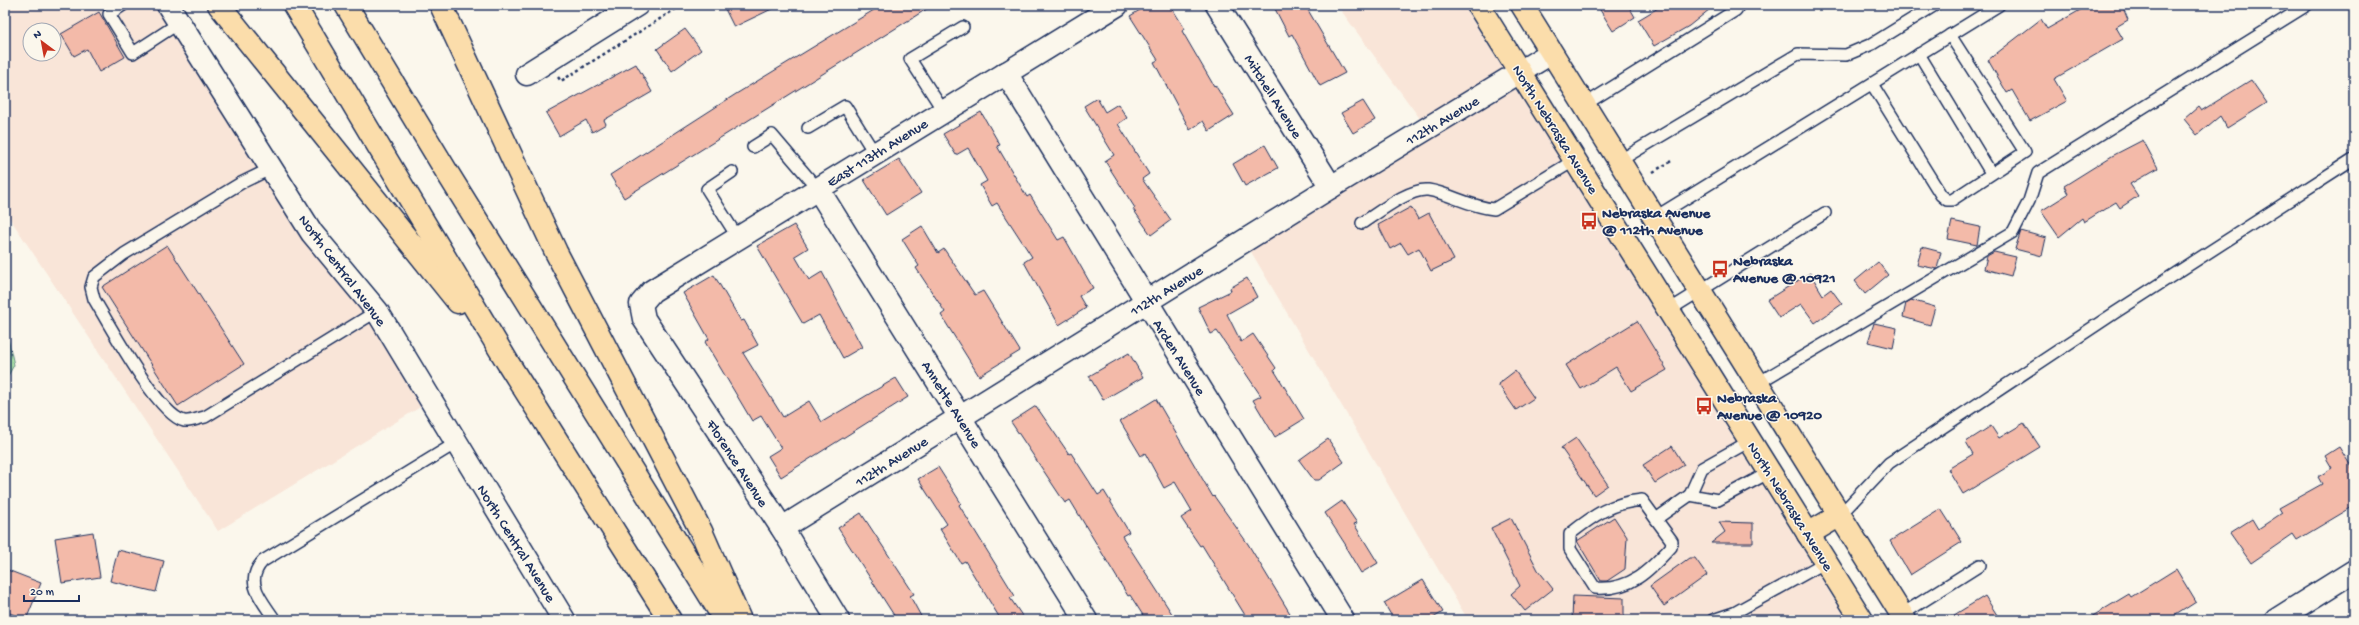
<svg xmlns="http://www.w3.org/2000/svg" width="2359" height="625" viewBox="0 0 2359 625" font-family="'Gochi Hand',sans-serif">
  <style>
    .built { fill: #f9e5d8; fill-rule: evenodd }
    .green { fill: #afe7aa; stroke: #658b84 }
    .building { fill: #f3baa9; stroke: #1b2f5e }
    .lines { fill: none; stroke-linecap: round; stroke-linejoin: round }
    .lane-casing { stroke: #1b2f5e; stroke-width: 14 }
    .street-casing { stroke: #1b2f5e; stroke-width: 25 }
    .secondary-casing { stroke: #1b2f5e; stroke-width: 25 }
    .primary-casing { stroke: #1b2f5e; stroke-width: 25 }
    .highway-casing { stroke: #1b2f5e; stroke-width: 25 }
    .path { stroke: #1b2f5e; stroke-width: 2.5; stroke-dasharray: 3 3; stroke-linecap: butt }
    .lane { stroke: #fbf7ec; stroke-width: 11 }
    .street { stroke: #fbf7ec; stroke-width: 22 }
    .secondary { stroke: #fbf7ec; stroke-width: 22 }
    .primary { stroke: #fbddab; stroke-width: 22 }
    .highway { stroke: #fbddab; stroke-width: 22 }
    .labels { text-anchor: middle; stroke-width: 3; stroke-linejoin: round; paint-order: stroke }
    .street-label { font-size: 15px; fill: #1b2f5e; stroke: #fbf7ec }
    .poi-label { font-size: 15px; font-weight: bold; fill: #1b2f5e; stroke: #fbf7ec; text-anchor: start }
  </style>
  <rect width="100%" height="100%" fill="#fbf7ec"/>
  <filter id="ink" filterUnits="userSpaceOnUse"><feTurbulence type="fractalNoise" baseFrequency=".025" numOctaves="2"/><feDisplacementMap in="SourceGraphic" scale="8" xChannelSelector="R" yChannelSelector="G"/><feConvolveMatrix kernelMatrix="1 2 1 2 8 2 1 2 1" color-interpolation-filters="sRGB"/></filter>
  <g filter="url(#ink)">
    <g class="built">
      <path d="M5 5H156L257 167 370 316 422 406 218 531 5 211ZM30 30H54V54H30Z"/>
      <polygon points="1337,5 1463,5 1504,70 1421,120"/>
      <polygon points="1515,88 1847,620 1468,620 1250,250"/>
    </g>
    <polygon class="green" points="5,325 14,365 5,381"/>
    <g class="building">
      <polygon points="733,5 780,5 734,27 725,9"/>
      <polygon points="882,5 933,5 624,198 610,175 736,94"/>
      <polygon points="1148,5 1170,5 1185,29 1182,31 1214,86 1215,85 1234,115 1209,131 1203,121 1190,130 1154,62 1158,60 1130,16"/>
      <polygon points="1273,5 1305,5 1345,73 1320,86 1292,34 1289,36"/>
      <polygon points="1597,5 1628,5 1635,17 1613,31"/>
      <polygon points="1663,5 1715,5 1689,26 1654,46 1638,20"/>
      <polygon points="2089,5 2122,5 2128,20 2116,27 2123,39 2054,79 2067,101 2030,121 2012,90 2007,93 1988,60 2041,19 2047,29"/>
      <polygon points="99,12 125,57 99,72 87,49 74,56 61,34"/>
      <polygon points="685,29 701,50 672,71 657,49"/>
      <polygon points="636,64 652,92 604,120 606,124 592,132 586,120 559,136 546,113"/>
      <polygon points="2251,80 2267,103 2227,128 2220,116 2197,135 2184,119 2198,107 2201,111"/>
      <polygon points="1097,98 1105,112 1118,104 1127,118 1118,124 1149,174 1142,179 1171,220 1151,235 1133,209 1135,208 1105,161 1114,155 1084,106"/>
      <polygon points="1363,101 1375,120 1353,133 1341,113"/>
      <polygon points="981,112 1000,145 997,146 1027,197 1030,195 1058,240 1064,237 1093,288 1079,296 1086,308 1059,325 1024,262 1032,257 997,203 992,206 980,185 987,181 968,148 956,155 943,134"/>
      <polygon points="2143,140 2158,168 2130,184 2138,196 2120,208 2116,202 2084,222 2082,218 2059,237 2041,211 2068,194 2064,186 2112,156"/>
      <polygon points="1265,145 1278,168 1245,186 1233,164"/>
      <polygon points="899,159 921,193 886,215 864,180"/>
      <polygon points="1411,207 1418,219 1429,213 1454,260 1431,271 1419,248 1408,254 1401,243 1390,249 1378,225"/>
      <polygon points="1952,221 1980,227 1977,245 1948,239"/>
      <polygon points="794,225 808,248 795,256 809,280 822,272 862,347 843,358 819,315 803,324 757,246"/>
      <polygon points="922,226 938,253 944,249 975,295 983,291 1020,351 979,376 941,315 945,312 916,268 919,266 902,239"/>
      <polygon points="2021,231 2046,238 2042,256 2015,249"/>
      <polygon points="167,245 244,364 178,406 102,287"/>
      <polygon points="1922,247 1941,252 1937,269 1917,265"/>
      <polygon points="1994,252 2016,257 2011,276 1984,269 1987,256"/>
      <polygon points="1878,262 1888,275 1865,294 1855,281"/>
      <polygon points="1810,273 1823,295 1831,289 1842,304 1815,323 1801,304 1779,318 1767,300"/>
      <polygon points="714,275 741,321 744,320 758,345 743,353 783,417 809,401 822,422 896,378 908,397 781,477 768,456 781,448 761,416 752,421 705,342 709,339 683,293"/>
      <polygon points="1247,278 1257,297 1227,314 1241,342 1253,334 1276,368 1274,370 1304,419 1275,437 1253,400 1261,396 1217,331 1211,334 1198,307 1231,291 1230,288"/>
      <polygon points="1911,300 1935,307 1930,325 1903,317 1906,303"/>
      <polygon points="1637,321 1667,370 1631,391 1616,367 1581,389 1566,365"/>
      <polygon points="1874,323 1897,328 1893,348 1868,342"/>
      <polygon points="1129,353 1143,377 1103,400 1089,376"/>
      <polygon points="1515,371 1534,398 1516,410 1498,384"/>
      <polygon points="1156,399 1213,497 1214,496 1248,544 1294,620 1248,620 1202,545 1200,546 1181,518 1192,511 1175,482 1164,488 1145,453 1141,456 1120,421"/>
      <polygon points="1036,406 1069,454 1071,453 1098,495 1104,491 1129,532 1122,536 1176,620 1146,620 1130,595 1128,596 1070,500 1065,503 1011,422"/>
      <polygon points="2024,423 2040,447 1963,494 1948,469 1973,454 1966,442 1991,426 1999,438"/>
      <polygon points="1576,438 1608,485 1594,495 1561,448"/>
      <polygon points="1328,439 1344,462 1319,480 1314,480 1299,460"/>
      <polygon points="1672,446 1684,465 1655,483 1643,465"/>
      <polygon points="2339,447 2354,471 2354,506 2297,540 2293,534 2251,563 2230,533 2252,519 2258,529 2282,513 2279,508 2322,484 2318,477 2332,468 2325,456"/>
      <polygon points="938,467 961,503 959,505 1015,596 1010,598 1025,620 1001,620 965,561 961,563 940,529 947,524 918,479"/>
      <polygon points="1342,501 1357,523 1354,524 1378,563 1361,573 1346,548 1347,547 1325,513"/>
      <polygon points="1941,509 1962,542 1910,575 1890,541"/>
      <polygon points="861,513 914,594 910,596 923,620 897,620 838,528"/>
      <polygon points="1614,517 1627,537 1625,569 1607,581 1601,581 1577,541"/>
      <polygon points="1511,518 1538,570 1553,589 1525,611 1511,594 1520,586 1491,528"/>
      <polygon points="1719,522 1753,523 1753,543 1711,543 1725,532"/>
      <polygon points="93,532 100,577 62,583 55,538"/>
      <polygon points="118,550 164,561 156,592 110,581"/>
      <polygon points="1689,558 1695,558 1707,575 1664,606 1650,586"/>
      <polygon points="5,569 41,583 26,620 5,611"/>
      <polygon points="2176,569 2196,602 2168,620 2086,620 2129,594 2131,597"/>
      <polygon points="1423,580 1443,612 1430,620 1394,620 1384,603"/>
      <polygon points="1573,596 1624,598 1624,620 1572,620"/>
      <polygon points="1985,596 1997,615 1989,620 1946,620"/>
    </g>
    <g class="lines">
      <g class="lane-casing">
        <g id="lane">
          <polyline points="123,5 109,14 133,53 179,23"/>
          <polyline points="1919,54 1991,173"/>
          <polyline points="1872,84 1941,195 1947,200 1952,200 2025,152 1950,35"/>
          <polyline points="1584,105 1736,10 1739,5"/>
          <polyline points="944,112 910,59 963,27"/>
          <polyline points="808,128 845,106 875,154"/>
          <polyline points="753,147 772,135 818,189"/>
          <polyline points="1619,161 1798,54 1846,55 1872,44 1935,5"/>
          <path d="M270 169 241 183 124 254 94 277 91 287 94 299C109 324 158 415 184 421 190 422 199 418 205 417L377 311"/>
          <polyline points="732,172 707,189 738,238"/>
          <polyline points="1654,218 1999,5"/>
          <path d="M1362 223C1378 213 1409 188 1428 190 1449 193 1470 207 1494 209L1575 160"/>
          <polyline points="1669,310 1825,213"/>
          <polyline points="1758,383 2013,232 2029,201 2038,173 2307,5"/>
          <polyline points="1750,441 1702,468 1690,495 1718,500 1770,472"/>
          <path d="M1642 500 1672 541 1671 547C1649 571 1630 591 1595 588L1570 549V534C1594 515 1611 503 1642 500Z"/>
          <polyline points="1840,515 1889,463 2116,312 2353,159"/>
          <polyline points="1656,519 1690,495"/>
          <polyline points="1901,615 1980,565"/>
          <path d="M275 620C262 600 243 582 263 561L456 443"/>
          <polyline points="1713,620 1734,613 1826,562"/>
        </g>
      </g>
      <g class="street-casing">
        <g id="street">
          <polyline points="168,5 312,233 377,311 564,620"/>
          <polyline points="1217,5 1331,187"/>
          <polyline points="1006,73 1343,620"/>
          <polyline points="527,74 637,5"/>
          <polyline points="818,189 1086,620"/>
          <polyline points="782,528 1331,187 1551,53"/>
          <polyline points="838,620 782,528 644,319 641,304 652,291 1117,5"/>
        </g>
      </g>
      <g class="secondary-casing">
        <polyline id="secondary" points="2276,620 2354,571"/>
      </g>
      <g class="primary-casing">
        <g id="primary">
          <polyline points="1478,5 1862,620"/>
          <polyline points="1522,5 1905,620"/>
          <polyline points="1808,534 1840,515"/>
        </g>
      </g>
      <g class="highway-casing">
        <g id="highway">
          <polyline points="219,5 458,302"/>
          <polyline points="294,5 508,363 670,620"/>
          <polyline points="346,5 445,169 725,620"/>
          <polyline points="441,5 556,252 701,531 740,620"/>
        </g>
      </g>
      <g class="path">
        <polyline points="558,77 561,81 682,5"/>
        <polyline points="1653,172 1673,160"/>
      </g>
      <use href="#lane" class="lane"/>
      <use href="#street" class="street"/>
      <use href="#secondary" class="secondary"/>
      <use href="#primary" class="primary"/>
      <use href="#highway" class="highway"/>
    </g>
  </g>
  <defs>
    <g id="bus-bare" transform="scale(1.38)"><path d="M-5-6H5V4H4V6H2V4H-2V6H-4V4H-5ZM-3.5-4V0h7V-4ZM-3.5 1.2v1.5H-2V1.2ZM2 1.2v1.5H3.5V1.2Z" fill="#c8321e" stroke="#fbf7ec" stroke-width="2.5" paint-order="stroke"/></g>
  </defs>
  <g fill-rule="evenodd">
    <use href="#bus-bare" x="1589" y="221"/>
    <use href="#bus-bare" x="1720" y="269"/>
    <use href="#bus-bare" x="1704" y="406"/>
  </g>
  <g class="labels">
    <g class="street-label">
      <text transform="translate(1274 96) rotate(58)" y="5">Mitchell Avenue</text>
      <text transform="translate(1442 120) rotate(-31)" y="5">112th Avenue</text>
      <text transform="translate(1556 129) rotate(58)" y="5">North Nebraska Avenue</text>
      <text transform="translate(877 152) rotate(-32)" y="5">East 113th Avenue</text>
      <text transform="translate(343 270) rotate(53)" y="5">North Central Avenue</text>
      <text transform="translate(1166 290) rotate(-32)" y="5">112th Avenue</text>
      <text transform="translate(1180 357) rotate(58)" y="5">Arden Avenue</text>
      <text transform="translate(952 404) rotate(58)" y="5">Annette Avenue</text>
      <text transform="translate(891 461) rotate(-32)" y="5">112th Avenue</text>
      <text transform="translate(738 463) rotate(57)" y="5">Florence Avenue</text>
      <text transform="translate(1791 506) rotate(58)" y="5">North Nebraska Avenue</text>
      <text transform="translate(517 543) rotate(58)" y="5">North Central Avenue</text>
    </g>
    <g class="poi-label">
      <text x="1602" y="217">Nebraska Avenue<tspan x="1602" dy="17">@ 112th Avenue</tspan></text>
      <text x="1733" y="265">Nebraska<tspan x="1733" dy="17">Avenue @ 10921</tspan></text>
      <text x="1717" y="402">Nebraska<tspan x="1717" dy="17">Avenue @ 10920</tspan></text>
    </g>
  </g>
  <rect width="2359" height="625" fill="none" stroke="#fbf7ec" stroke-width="20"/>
  <rect x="10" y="10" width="2339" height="605" fill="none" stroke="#1b2f5e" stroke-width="1.5" filter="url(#ink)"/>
  <g transform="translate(42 42) rotate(328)"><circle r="19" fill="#fbf7ec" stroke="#a1a7b3"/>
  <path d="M0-3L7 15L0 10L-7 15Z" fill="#c8321e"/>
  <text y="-6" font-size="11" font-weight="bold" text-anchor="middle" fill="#1b2f5e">N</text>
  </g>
  <path d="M24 595v6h55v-6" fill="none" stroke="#1b2f5e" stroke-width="2"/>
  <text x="30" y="595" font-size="12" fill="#1b2f5e" stroke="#fbf7ec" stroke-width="3" paint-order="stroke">20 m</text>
</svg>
